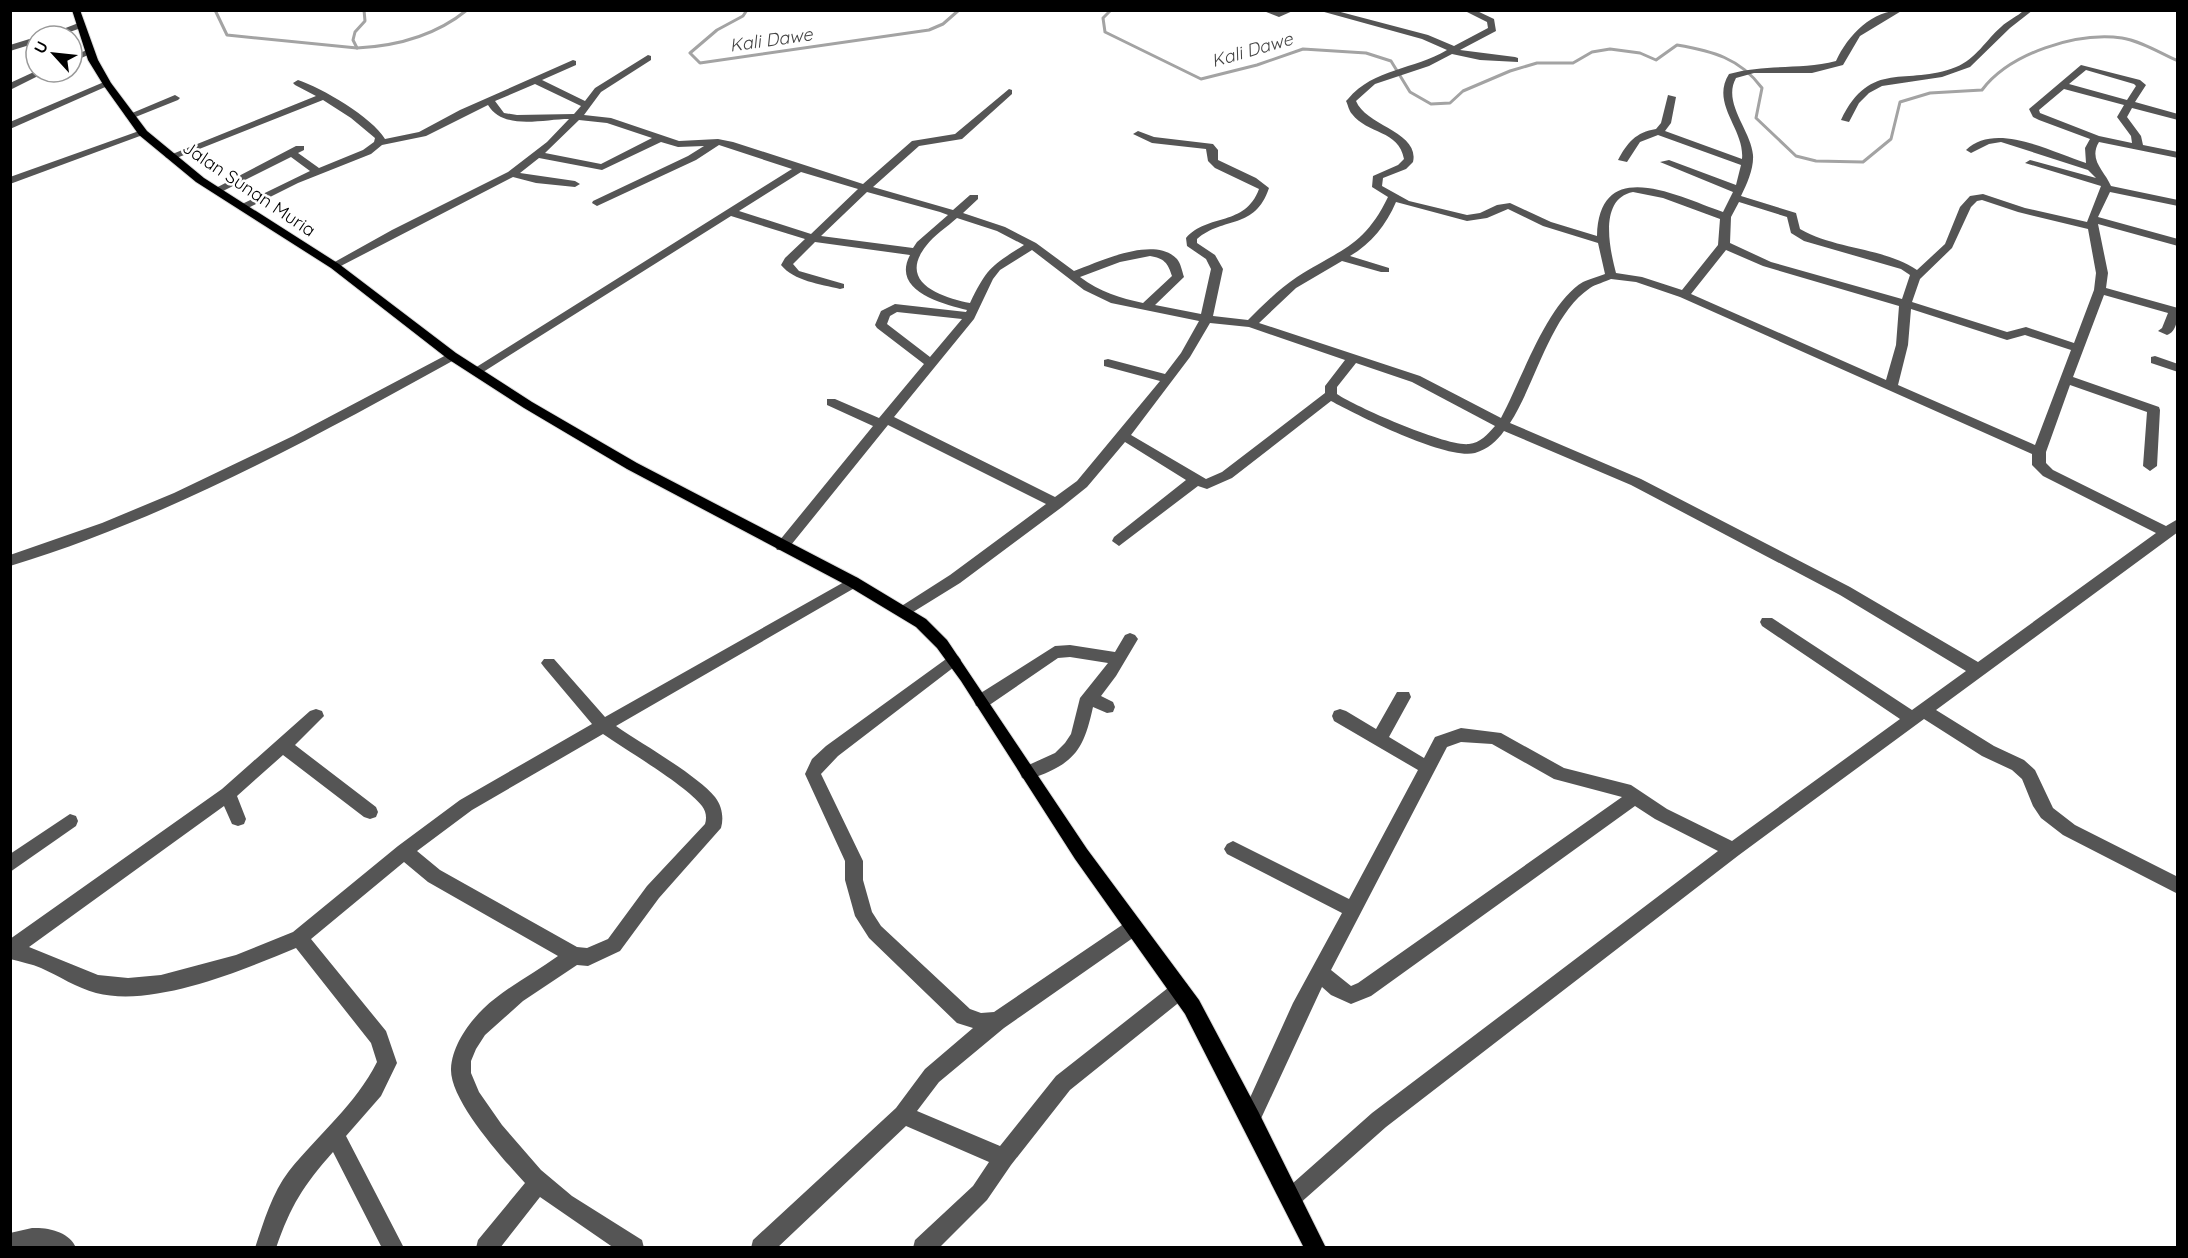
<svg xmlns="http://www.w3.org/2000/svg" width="2188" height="1258" viewBox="0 0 2188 1258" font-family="Quicksand,sans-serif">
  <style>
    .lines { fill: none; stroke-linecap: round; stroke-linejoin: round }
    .stream { stroke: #a3a3a3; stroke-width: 3 }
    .major-casing { stroke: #dbdbdb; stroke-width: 2 }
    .minor { fill: #555; fill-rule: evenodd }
    .major { fill: #000; fill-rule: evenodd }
    .labels { text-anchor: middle; stroke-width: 5; stroke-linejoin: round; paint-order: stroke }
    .far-water-label { font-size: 18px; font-style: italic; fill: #444; stroke: #fff }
    .far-street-label { font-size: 18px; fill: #000; stroke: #fff }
  </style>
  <rect width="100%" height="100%" fill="#fff"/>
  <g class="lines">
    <g class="stream">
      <polyline points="215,10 227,35 357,48"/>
      <path d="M364 10 365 21 355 32 353 40 357 48C398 46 435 36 467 10"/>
      <polyline points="747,10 743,16 717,30 690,53 700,63 929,30 943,24 959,10"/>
      <path d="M1111 10 1103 18 1105 32 1201 79 1257 65 1303 49 1366 53 1391 61 1410 92 1431 104 1450 103 1463 91 1510 71 1537 63H1573L1592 52 1610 49 1640 53 1656 60 1677 45C1712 51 1740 58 1762 88L1756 118 1796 156 1816 161 1863 162 1891 139 1900 102 1930 93 1982 90C2010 53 2076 32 2122 38 2141 41 2160 53 2178 61"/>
    </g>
    <g class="major-casing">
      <polygon id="major" points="72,10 80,10 98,60 111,83 147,131 204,178 339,264 456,353 532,402 637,463 858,578 926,619 947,640 1087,849 1199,1000 1258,1111 1326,1248 1304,1248 1185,1014 1075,859 961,681 937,648 916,627 848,586 627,469 524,408 448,359 331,268 196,182 139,135 104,86 88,60"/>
    </g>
    <g class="minor">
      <polygon points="1261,10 1295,10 1279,17"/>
      <path d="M1317 10H1333L1428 35 1454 46 1488 28 1487 22 1463 10H1475L1494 19 1496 31 1460 50 1515 57 1518 58V62L1480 60 1452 54 1429 66 1375 84 1356 101C1366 126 1420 132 1413 162L1406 169 1383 178 1382 186 1409 201 1467 215 1480 213 1497 205 1510 203 1551 222 1597 236C1599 154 1679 197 1723 212L1733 192 1660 162 1669 160 1736 185 1741 165 1658 135 1640 142 1627 162 1618 160C1627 143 1636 132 1656 129L1661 123 1668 95 1676 97 1671 123 1665 131 1742 159C1745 129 1710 104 1729 74 1765 64 1800 70 1836 61 1848 35 1872 10 1903 10L1860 36 1843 65 1812 73H1754L1736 78C1722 103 1751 130 1753 155 1754 168 1747 184 1741 196L1796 213 1800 229C1837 250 1882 247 1917 270L1945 244 1960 207 1970 196 1983 194 2025 208 2087 222 2101 186 2025 163 2030 160 2096 178 2088 170 2001 142 1989 144 1971 153 1966 150C1995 121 2052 152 2086 163L2085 148 2090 139 2039 120 2033 117 2029 109 2081 65 2140 80 2146 85 2135 102 2178 114V120L2132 108 2127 117 2141 136 2143 145 2178 152V158L2099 142C2088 160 2105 171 2111 186L2178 200V206L2110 192 2098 217 2178 239V246L2098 224 2108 273 2106 288 2178 308C2178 317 2177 332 2167 335L2158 331 2162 328 2168 313 2104 295 2073 377 2159 407 2160 410 2157 466 2150 471 2143 466 2147 412 2070 385 2046 452V463L2053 470 2166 526 2178 519V532L1936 710 1994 746 2024 760 2035 770 2053 808 2075 825 2178 877V894L2063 835 2041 818 2033 806 2022 779 2012 770 1982 756 1924 719 1739 855 1386 1127 1298 1205 1291 1208 1284 1205 1281 1198 1284 1191 1372 1113 1718 851 1655 819 1635 806 1371 996 1351 1004 1331 995 1322 987 1258 1125 1251 1128 1244 1125 1241 1118 1244 1111 1293 1003 1342 913 1227 854 1224 849 1227 844 1233 841 1349 899 1418 770 1334 721 1332 716 1334 711 1340 709 1346 711 1376 729 1397 692H1409L1411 697 1389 737 1424 758 1435 737 1461 728 1501 733 1564 768 1631 785 1667 809 1732 841 1900 719 1762 626 1760 622 1762 618H1772L1912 710 1966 671 1840 595 1631 485 1504 431C1497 441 1488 449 1475 453 1446 460 1359 416 1331 401L1232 478 1207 489 1198 486 1119 546 1112 541 1114 537 1186 480 1125 442 1087 487 1062 507 960 583 905 617 898 611 900 607 950 575 1046 504 888 425 787 550H777L775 546 873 426 827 405V399H835L879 418 924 364 877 328 875 325 881 311 895 304 966 312 967 310C942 304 891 291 910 255L815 242 793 264 799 271 844 284V288L840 289C820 284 794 281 781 265L785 258 805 239 731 216 480 374 476 375 470 371 792 169 719 145 696 160 597 206 592 203 593 201 688 156 704 146 678 147 661 142 602 170 539 158 520 173 575 181 580 184 575 187 536 183 513 177 335 269 329 266 331 264 392 230 508 172 547 142 569 119C543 119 504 131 488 105L426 136 382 145 371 154 298 183 244 210 240 209V205L310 171 291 157 221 192 212 190 296 146H304V150L298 153 319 168 363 150 374 142 375 138 351 118 323 100 174 159 165 157 316 96 295 85 293 83 298 80C322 88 372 117 385 139L419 132 460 110 573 60 576 61V65L542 80 585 101 595 88 648 55 651 56V60L601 92 584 115 611 118 679 141 718 139 733 142 863 184 912 141 955 134 1009 89 1012 90V94L962 139 919 146 873 187 953 210 970 195H978V199L963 213 1005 227 1036 243 1074 271C1099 262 1154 235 1177 259 1181 264 1182 271 1184 277L1155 305 1201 314 1211 269 1206 259 1187 246 1186 238C1208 213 1245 227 1259 189L1215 168 1208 161 1206 149 1152 143 1133 134 1138 131 1154 137 1213 144 1218 150V160L1256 178 1269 188C1255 230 1224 216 1197 239V243L1215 255 1223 269 1213 316 1248 320C1263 305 1279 289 1297 277 1339 250 1364 247 1388 197L1372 187 1373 176 1398 165 1404 159C1399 130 1367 134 1352 114 1349 111 1348 105 1346 101L1348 99C1374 68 1414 70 1447 50L1422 39ZM2086 70 2134 84 2136 86 2127 100 2069 84ZM535 84 581 106 574 114 517 115 504 113 495 101ZM2064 89 2124 105 2117 117 2131 136 2132 143 2099 136 2040 113 2039 110ZM579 120 607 123 652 138 601 164 545 153ZM801 172 858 189 811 234 739 211ZM867 192 940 212 948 215 917 242 913 248 821 236ZM1633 192 1663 198 1720 219 1718 245 1682 290 1642 277 1616 273C1610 250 1598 199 1633 192ZM1982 200 2018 212 2088 229 2096 273 2094 290 2074 343 2026 327 2007 332 1912 302 1920 279 1952 248 1971 207 1977 201ZM1396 202 1467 221 1487 218 1508 209 1543 226 1598 243 1605 274C1598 277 1589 279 1583 282 1547 303 1521 381 1501 418L1420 376 1259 323 1296 288 1342 261 1381 272H1389V268L1350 256C1372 243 1386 225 1396 202ZM1739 202 1787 217 1791 233 1804 241 1901 269 1910 275 1902 299 1771 262 1730 243 1731 217ZM957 218 997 231 1024 245C991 266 987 268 970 303 942 297 897 283 926 246 934 235 947 227 957 218ZM1032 250 1084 290 1111 303 1199 321 1181 353 1165 374 1108 359 1104 360V366L1160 381 1077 481 1055 497 894 417 974 319 993 279 1000 270ZM1726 250 1763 266 1899 306 1896 345 1886 380 1691 294ZM1150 256C1164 258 1168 263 1172 276L1143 303C1120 298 1100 292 1080 277L1120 262ZM1611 279 1636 282 1680 297 2032 454V465L2043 476 2156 533 1978 662 1850 587 1641 479 1510 423C1536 383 1550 315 1590 288 1596 284 1605 282 1611 279ZM1911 309 2007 340 2025 335 2071 350 2035 445 1898 385 1908 345ZM897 312 962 319 930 357 887 324 890 316ZM1210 323 1249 327 1345 360 1325 386V393L1222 472 1206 479 1131 435 1190 357ZM1356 363 1412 382 1495 426C1488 434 1480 443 1469 444 1447 447 1356 407 1337 394V387ZM1461 742 1492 744 1554 779 1622 797 1358 983 1351 986 1331 970 1447 747Z"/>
      <path d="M2024 10H2033L2010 28 1970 67 1942 77 1882 86 1869 93 1859 103 1849 122 1841 120C1871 58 1906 87 1956 67 1976 59 1986 40 2001 27 2008 20 2017 17 2024 10Z"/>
      <polygon points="81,22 85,25 84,27 58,36 45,36"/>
      <polygon points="36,37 36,43 10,51 10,45"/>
      <polygon points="87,50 95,52 72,62 72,56"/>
      <polygon points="36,71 46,72 10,90 10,83"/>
      <polygon points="104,82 112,84 10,129 10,122"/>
      <polygon points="175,95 180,98 178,100 133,118 125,116"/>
      <polygon points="139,131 148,133 10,184 10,177"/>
      <path d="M452 352 458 356 456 359C313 438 168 518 10 566V555L102 523 174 493 293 436Z"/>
      <polygon points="2155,356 2178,364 2178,372 2151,363 2151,357"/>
      <path d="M853 577 858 578 860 582 858 586 616 726C642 744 697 775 715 797 722 806 724 818 721 828L659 898 620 951 588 966 577 965 523 1001 485 1035 476 1049 471 1061V1073L479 1092 502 1125 541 1170 572 1196 642 1240 644 1248H614L540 1197 500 1248H476L478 1240 525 1183C504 1160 450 1101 451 1069 452 1046 468 1024 483 1009 505 988 533 974 558 956L428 882 404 862 311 939 386 1031 397 1063 381 1096 346 1136 404 1248H382L333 1152C303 1186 291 1205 276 1248H255C264 1221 272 1193 289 1171 318 1135 356 1104 377 1062L371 1043 296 948C243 970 154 1008 96 993 77 988 59 976 41 968 32 964 21 962 10 959V939L222 789 310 711 316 709 322 711 324 716 295 745 376 807 378 812 376 817 370 819 364 817 283 755 237 796 246 819 244 824 238 826 232 824 224 806 29 947 98 975 128 978 161 975 236 955 293 932 398 846 460 800 592 724 544 667 541 663 544 659H554L605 717ZM603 734C626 750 687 786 702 806 706 811 707 818 705 824L647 886 608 939 587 948 577 947 440 870 417 851 472 810Z"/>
      <path d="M1130 633 1135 635 1138 639 1116 676 1101 696 1113 702 1115 707 1113 712 1107 713 1093 707C1083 753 1073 764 1028 780L1022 778 1020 773 1022 768 1055 753 1065 743 1071 734 1080 698 1108 663 1070 657 1058 658 988 706 982 707 976 706 974 701 976 696 1055 646 1070 645 1115 652 1125 635Z"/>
      <polygon points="953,654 958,656 961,660 958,664 838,756 821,774 863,861 863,880 872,912 881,926 970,1009 981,1013 994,1012 1128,921 1134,919 1140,921 1143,927 1140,933 1004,1028 939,1082 917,1111 1000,1146 1056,1076 1173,984 1180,981 1187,984 1189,990 1187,996 1070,1090 1011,1165 987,1200 939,1248 913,1248 915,1240 973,1186 989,1162 906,1126 777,1248 751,1248 753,1240 896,1108 925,1069 973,1028 957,1023 869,938 855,916 845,880 845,861 805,774 812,759 826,746"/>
      <polygon points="70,814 76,816 78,821 76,826 10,872 10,854"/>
      <path d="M32 1228C48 1227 70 1232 76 1248H10V1233Z"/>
    </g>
    <use href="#major" class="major"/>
  </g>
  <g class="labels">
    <g class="far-water-label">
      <text transform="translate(771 40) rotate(-8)" y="6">Kali Dawe</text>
      <text transform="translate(1252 50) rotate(-16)" y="6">Kali Dawe</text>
    </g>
    <g class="far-street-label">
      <text transform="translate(249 189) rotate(34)" y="6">Jalan Sunan Muria</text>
    </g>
  </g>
  <rect width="2188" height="1258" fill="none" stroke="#000000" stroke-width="24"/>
  <g transform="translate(54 54) rotate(297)"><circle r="28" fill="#ffffff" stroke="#999999" stroke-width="1.5"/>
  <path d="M0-4.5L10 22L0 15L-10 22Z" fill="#000000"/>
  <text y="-9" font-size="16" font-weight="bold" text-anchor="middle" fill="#000000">U</text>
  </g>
</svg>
